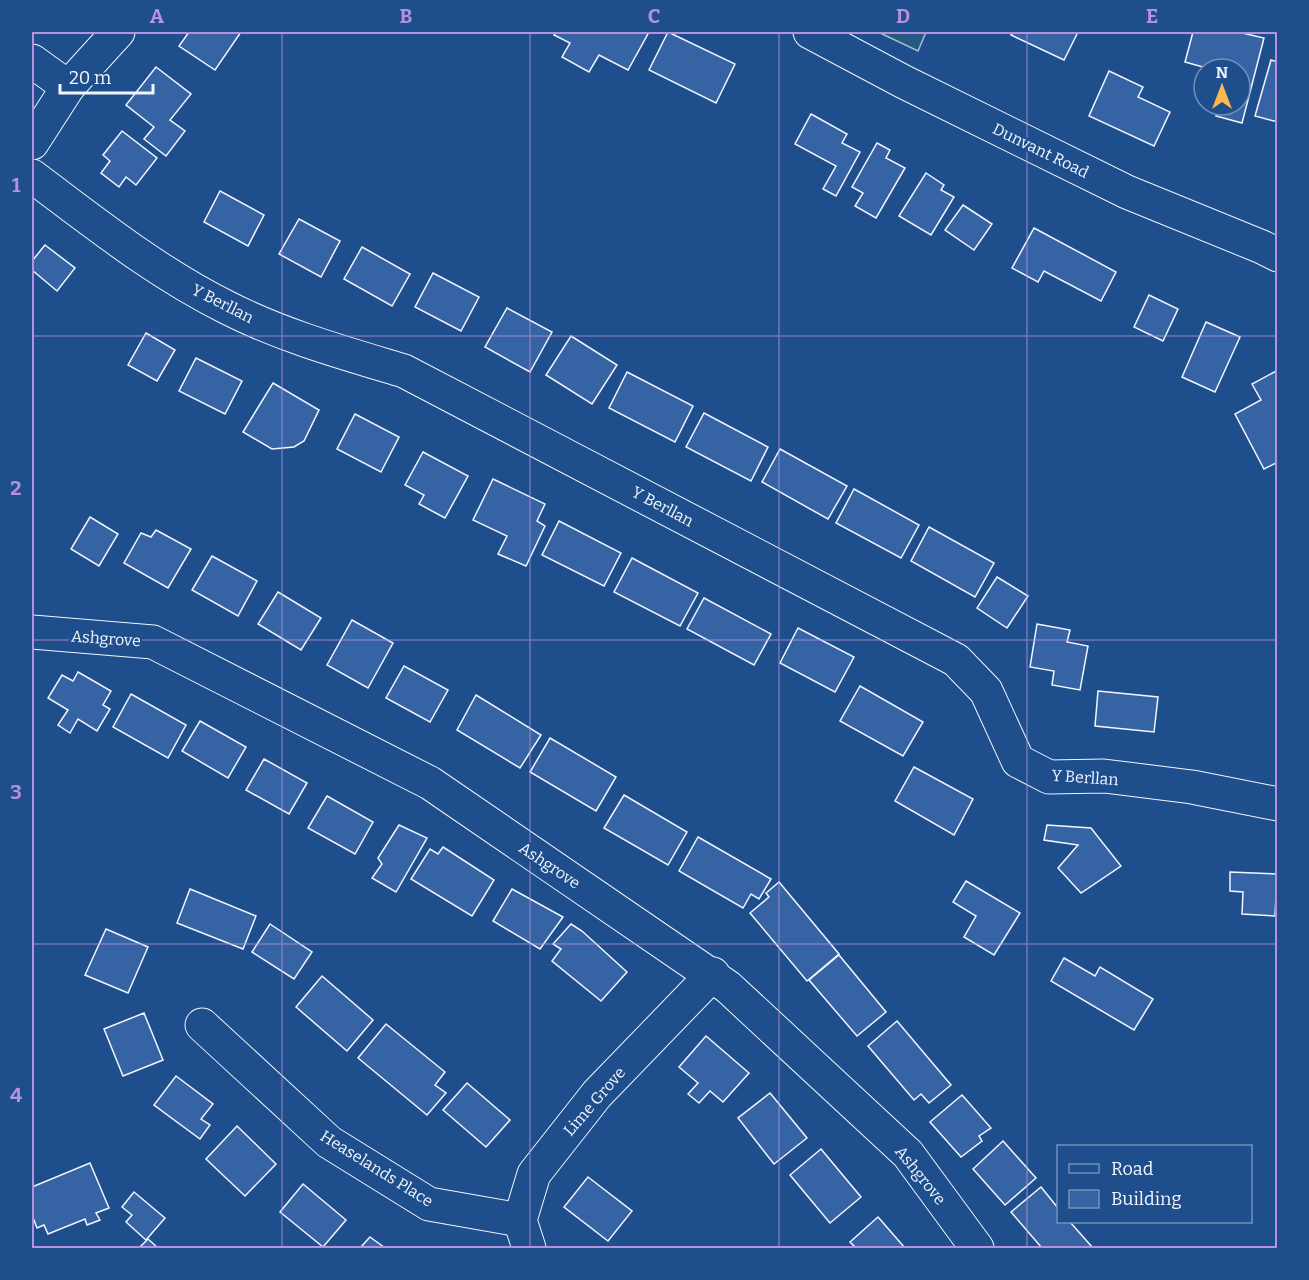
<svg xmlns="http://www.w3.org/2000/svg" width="1309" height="1280" viewBox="0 0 1309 1280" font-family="Bitter,serif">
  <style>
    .green { fill: #245a82; stroke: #a8bbd7; stroke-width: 1.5 }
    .building { fill: #3563a3; stroke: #f2f6ff; stroke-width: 1.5 }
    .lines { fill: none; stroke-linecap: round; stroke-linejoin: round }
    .minor-casing { stroke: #f2f6ff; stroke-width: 35 }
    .major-casing { stroke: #f2f6ff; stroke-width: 35 }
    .minor { stroke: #1f4e8c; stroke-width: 33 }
    .major { stroke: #1f4e8c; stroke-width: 33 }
    .grid { fill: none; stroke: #b691df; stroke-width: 1.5; stroke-opacity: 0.55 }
    .labels { text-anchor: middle; stroke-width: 4.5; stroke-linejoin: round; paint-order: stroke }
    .street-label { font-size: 16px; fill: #f2f6ff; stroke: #1f4e8c }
    .neatline { fill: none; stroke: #b691df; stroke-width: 2 }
    .grid-label { font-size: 20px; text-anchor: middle; font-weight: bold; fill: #b691df }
  </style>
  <rect width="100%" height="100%" fill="#1f4e8c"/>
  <polygon class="green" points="878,32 926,32 918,51"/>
  <g class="building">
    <polygon points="189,32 241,32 215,70 179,46"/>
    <polygon points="556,32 649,32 628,70 599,55 589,72 562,57 570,43 554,35"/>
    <polygon points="668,32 735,64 716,103 649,70"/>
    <polygon points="1013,32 1078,32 1064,60 1011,35"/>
    <polygon points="1193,32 1238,32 1264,38 1242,123 1216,116 1219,105 1240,105 1240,69 1210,69 1185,62"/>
    <polygon points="1271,60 1278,62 1278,122 1255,116"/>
    <polygon points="156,67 191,94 170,120 185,131 166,156 144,139 154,127 126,105"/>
    <polygon points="1109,71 1143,87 1138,97 1170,112 1154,146 1089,116"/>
    <polygon points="811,114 847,134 842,143 860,152 836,196 823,189 836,166 795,144"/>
    <polygon points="122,131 157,158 136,185 126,177 119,187 101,173 110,161 103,155"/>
    <polygon points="877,143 890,150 886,158 905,168 876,218 855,206 863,193 852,187"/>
    <polygon points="926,173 944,185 941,190 954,197 931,235 899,216"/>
    <polygon points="220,191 264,215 248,246 204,222"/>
    <polygon points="963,205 992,224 974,250 945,230"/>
    <polygon points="299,219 340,241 321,277 279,254"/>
    <polygon points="1034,228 1116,272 1101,301 1044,271 1038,282 1012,268"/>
    <polygon points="45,245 75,268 57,291 32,270 32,261"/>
    <polygon points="362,247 410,274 392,306 344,279"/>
    <polygon points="433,273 479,297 461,331 415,307"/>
    <polygon points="1149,295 1178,309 1163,341 1134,327"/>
    <polygon points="507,308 552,332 530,372 485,347"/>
    <polygon points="1206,322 1240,337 1215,392 1182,377"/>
    <polygon points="146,333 175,350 157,381 128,365"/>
    <polygon points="571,336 617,365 592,404 546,375"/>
    <polygon points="196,358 242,381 225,414 179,391"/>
    <polygon points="1278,370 1278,462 1264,469 1235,414 1261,400 1252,384"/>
    <polygon points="627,372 693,406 675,442 609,408"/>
    <polygon points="273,383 319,410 304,441 294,447 272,449 243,432"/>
    <polygon points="704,413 768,447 751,481 686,447"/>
    <polygon points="355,414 399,437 381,472 337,449"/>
    <polygon points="780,449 847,486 828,519 762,482"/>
    <polygon points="423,452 468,476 445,518 419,504 424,495 405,485"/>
    <polygon points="493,479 545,504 537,521 545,526 526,566 498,554 507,536 473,520"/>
    <polygon points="854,489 919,525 901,558 836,523"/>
    <polygon points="90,517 118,534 99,566 71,549"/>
    <polygon points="559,521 621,553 604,586 542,555"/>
    <polygon points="929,527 994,563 975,597 911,561"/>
    <polygon points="156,530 191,549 168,588 124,563 141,533 151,537"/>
    <polygon points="212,556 257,581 238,616 192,590"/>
    <polygon points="632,558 698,593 680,626 614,592"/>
    <polygon points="997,577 1028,596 1007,628 977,608"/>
    <polygon points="278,592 321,618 301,650 258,624"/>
    <polygon points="704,598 771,634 754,665 687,629"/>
    <polygon points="352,620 393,643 368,688 327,665"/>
    <polygon points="1037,624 1070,630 1067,642 1088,646 1080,690 1052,685 1054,671 1030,667"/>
    <polygon points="798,628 854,657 835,692 780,663"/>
    <polygon points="404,666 448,690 430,722 386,698"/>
    <polygon points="78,672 111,691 103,705 110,709 97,731 78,719 70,733 58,725 68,710 48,698 62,675 73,681"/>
    <polygon points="860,686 923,722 903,756 840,721"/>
    <polygon points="1098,691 1158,697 1154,732 1095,726"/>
    <polygon points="131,694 186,725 168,758 113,727"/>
    <polygon points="476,695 541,735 520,768 457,730"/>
    <polygon points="200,721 246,747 228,778 182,751"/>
    <polygon points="550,738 616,777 596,811 530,772"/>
    <polygon points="264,759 307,783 289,814 246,790"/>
    <polygon points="914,767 973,799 954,835 895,801"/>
    <polygon points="624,795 687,832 668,865 604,828"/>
    <polygon points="327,796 373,822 355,854 308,828"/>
    <polygon points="399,825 427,838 396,892 372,878 382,864 378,858"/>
    <polygon points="1047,825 1091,828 1121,866 1081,893 1058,868 1078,845 1044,840"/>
    <polygon points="698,837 771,879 759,899 751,894 743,908 679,871"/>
    <polygon points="443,847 494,880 472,916 411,879 430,849 438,854"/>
    <polygon points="1230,872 1277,874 1275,916 1242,914 1243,892 1230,891"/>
    <polygon points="966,881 1020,913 994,955 964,937 976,916 953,902"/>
    <polygon points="779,882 839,954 807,981 750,913 769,897 766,893"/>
    <polygon points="190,889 256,916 243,949 177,923"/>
    <polygon points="512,889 563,917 540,949 493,921"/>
    <polygon points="270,924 312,952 294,979 252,952"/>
    <polygon points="571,924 582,931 627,972 601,1001 552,961 561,949 553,944"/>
    <polygon points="106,929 148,947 128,993 85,975"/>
    <polygon points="839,955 886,1012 857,1036 809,980"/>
    <polygon points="1064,958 1095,976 1100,967 1153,999 1134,1030 1051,981"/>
    <polygon points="322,976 373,1020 347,1051 296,1007"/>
    <polygon points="144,1013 163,1060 123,1076 104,1029"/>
    <polygon points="897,1021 951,1085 929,1103 921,1094 914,1100 868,1046"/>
    <polygon points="386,1024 445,1072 435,1085 446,1093 427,1115 358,1058"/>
    <polygon points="706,1036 749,1073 723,1102 710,1091 699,1103 688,1094 698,1083 679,1067"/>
    <polygon points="176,1076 213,1104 201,1119 210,1125 200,1139 154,1105"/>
    <polygon points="467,1083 510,1120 486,1147 443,1110"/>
    <polygon points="770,1093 807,1138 774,1164 738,1118"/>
    <polygon points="962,1095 991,1128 979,1136 982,1141 961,1157 930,1122"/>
    <polygon points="237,1126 276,1164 245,1196 206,1159"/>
    <polygon points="1003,1141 1036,1178 1005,1205 973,1169"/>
    <polygon points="821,1149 861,1197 830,1223 790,1175"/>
    <polygon points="90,1163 109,1208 96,1213 100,1220 87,1225 85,1219 48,1234 44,1225 37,1228 32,1215 32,1187"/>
    <polygon points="588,1177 632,1211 608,1241 564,1207"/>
    <polygon points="303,1184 346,1220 323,1247 280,1212"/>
    <polygon points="1041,1187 1058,1208 1058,1222 1070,1222 1093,1248 1042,1248 1011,1212"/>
    <polygon points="134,1192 165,1218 146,1240 126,1222 132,1215 122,1207"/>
    <polygon points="878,1217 905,1248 856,1248 850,1242"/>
    <polygon points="370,1237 385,1248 360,1248"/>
    <polygon points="148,1239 158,1248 139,1248"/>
  </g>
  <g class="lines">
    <g class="minor-casing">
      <g id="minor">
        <polyline points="32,61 68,87"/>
        <polyline points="32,143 68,87 118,32"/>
        <path d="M32 176C95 223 157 273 228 308 283 336 344 353 404 371L956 660 986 691 1018 761 1049 777 1104 776 1192 787 1278 804"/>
        <polyline points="32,632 153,642 430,783 728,987 908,1154 977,1248"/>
        <polyline points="202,1025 329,1142 429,1204 520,1220"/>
        <polyline points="529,1248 520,1220 534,1174 597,1094 713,974"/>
      </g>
    </g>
    <g class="major-casing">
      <polyline id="major" points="810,32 904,82 1127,192 1262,247 1278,255"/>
    </g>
    <use href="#minor" class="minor"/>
    <use href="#major" class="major"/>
  </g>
  <path class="grid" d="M282 32V1248M530 32V1248M779 32V1248M1027 32V1248M32 336H1278M32 640H1278M32 944H1278"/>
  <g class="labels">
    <g class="street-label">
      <text transform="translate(1041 150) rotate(26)" y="6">Dunvant Road</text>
      <text transform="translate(223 303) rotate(27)" y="6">Y Berllan</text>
      <text transform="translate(663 506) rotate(28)" y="6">Y Berllan</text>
      <text transform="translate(106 638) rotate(4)" y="6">Ashgrove</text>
      <text transform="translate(1085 777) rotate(4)" y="6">Y Berllan</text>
      <text transform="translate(550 865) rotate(34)" y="6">Ashgrove</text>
      <text transform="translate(594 1101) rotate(-49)" y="6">Lime Grove</text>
      <text transform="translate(377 1168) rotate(32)" y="6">Heaselands Place</text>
      <text transform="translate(921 1175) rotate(51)" y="6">Ashgrove</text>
    </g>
  </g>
  <rect width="1309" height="1280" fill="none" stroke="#1f4e8c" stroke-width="66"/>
  <rect x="1057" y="1145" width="195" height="78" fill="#1f4e8c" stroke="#7391ba" stroke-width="1.5"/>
  <rect x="1069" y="1164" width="30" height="9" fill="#1f4e8c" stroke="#7391ba" stroke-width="1.5"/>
  <text x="1111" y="1175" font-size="18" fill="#f2f6ff">Road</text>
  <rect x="1069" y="1190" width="30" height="18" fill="#3563a3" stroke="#7391ba" stroke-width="1.5"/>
  <text x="1111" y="1205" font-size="18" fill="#f2f6ff">Building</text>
  <g transform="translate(1222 87)"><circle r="28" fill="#1f4e8c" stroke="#7391ba" stroke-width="1.5"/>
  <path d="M0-4.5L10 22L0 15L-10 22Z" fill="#ffb74d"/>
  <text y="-9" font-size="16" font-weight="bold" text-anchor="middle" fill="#f2f6ff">N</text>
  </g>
  <path d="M60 84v9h93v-9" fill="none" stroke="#f2f6ff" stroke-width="3"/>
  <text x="69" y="84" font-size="18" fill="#f2f6ff" stroke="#1f4e8c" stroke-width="4.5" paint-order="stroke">20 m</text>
  <rect x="33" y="33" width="1243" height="1214" class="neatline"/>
  <g class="grid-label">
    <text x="157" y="23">A</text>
    <text x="406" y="23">B</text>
    <text x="654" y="23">C</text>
    <text x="903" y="23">D</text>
    <text x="1152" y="23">E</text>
    <text x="16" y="192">1</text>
    <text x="16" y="495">2</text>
    <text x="16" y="799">3</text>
    <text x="16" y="1102">4</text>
  </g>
</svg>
